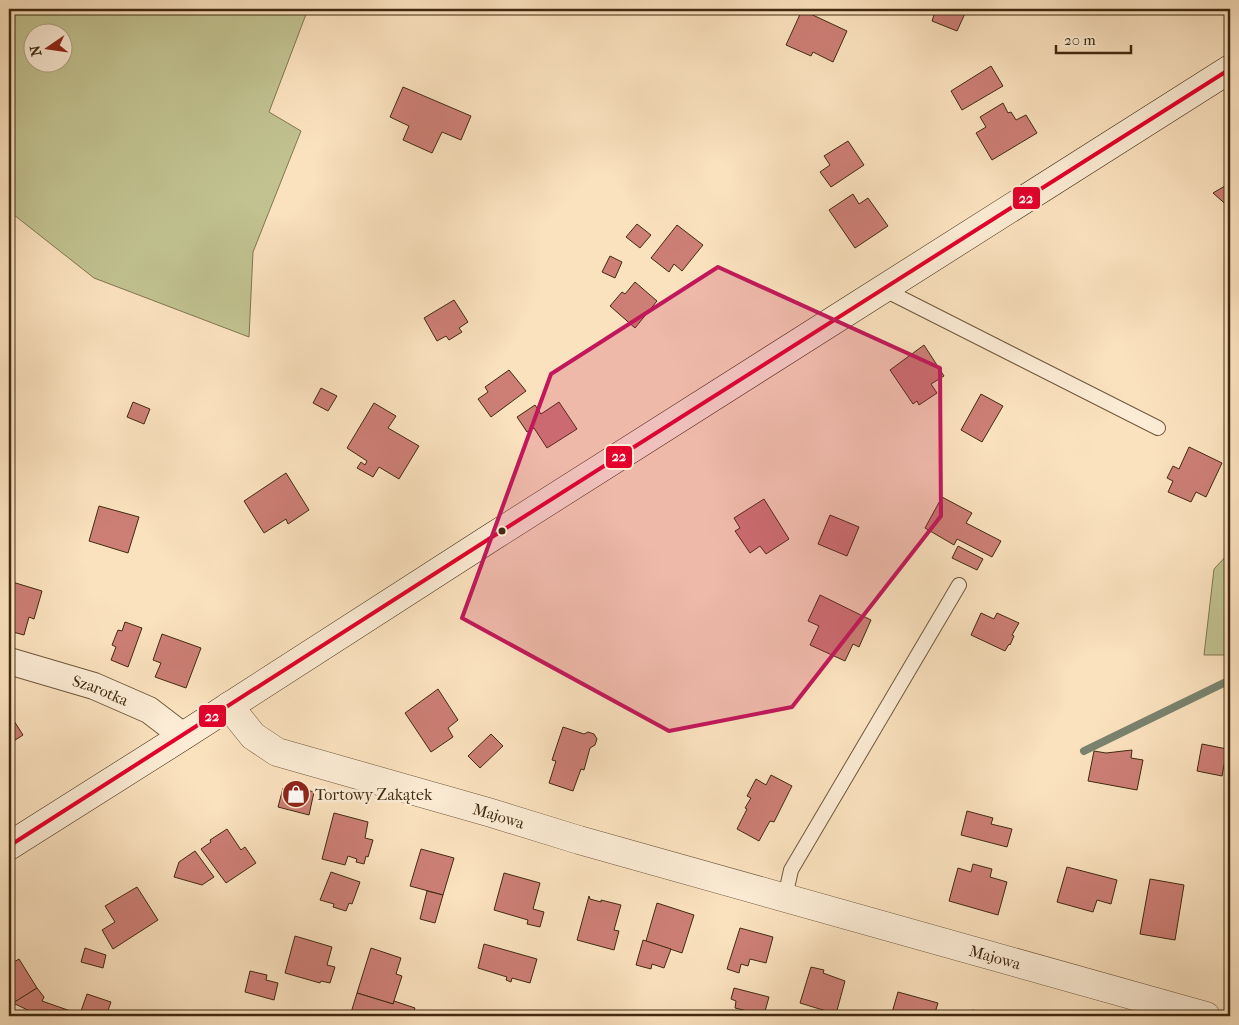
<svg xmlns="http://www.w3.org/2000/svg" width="1239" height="1025" viewBox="0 0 1239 1025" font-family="'IM FELL French Canon',serif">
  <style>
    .green { fill: #c1c290; stroke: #817650; fill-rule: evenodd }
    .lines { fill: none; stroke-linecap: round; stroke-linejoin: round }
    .stream { stroke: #7a836e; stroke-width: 8 }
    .building { fill: #cd7f76; stroke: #412a10 }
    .service-casing { stroke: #70583c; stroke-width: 16 }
    .minor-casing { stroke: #70583c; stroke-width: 28 }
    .tertiary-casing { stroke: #70583c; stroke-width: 29 }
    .secondary-casing { stroke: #412a10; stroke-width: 29 }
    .service { stroke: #fcecd5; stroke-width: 14 }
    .minor { stroke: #fcecd5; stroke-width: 26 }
    .tertiary { stroke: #fcecd5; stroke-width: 28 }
    .secondary { stroke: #fcecd5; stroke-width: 28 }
    .bus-1-casing { stroke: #fcecd5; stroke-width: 8 }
    .bus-1 { stroke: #e4002b; stroke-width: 4 }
    .marked { fill: #c2185b; fill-opacity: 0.2; stroke: #c2185b; stroke-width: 4; stroke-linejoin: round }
    .bus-dot { fill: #412a10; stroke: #fcecd5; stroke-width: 2 }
    .labels { text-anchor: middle; stroke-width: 5; stroke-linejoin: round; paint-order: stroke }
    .street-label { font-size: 16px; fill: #412a10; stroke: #fcecd5 }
    .poi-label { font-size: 16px; fill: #412a10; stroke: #fcecd5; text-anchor: start }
    .line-badge { stroke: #fcecd5; stroke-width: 2 }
    .badge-label { font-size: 14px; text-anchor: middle; font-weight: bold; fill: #fff }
  </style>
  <rect width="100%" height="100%" fill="#fbe2bf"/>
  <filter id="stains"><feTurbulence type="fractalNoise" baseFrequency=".004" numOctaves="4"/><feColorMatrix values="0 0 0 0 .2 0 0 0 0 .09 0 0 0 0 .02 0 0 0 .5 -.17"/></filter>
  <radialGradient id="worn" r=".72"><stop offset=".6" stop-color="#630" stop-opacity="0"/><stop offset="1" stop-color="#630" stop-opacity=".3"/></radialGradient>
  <g class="green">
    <path d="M9 9H308L269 112 301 131 253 252 249 337 94 278 9 211ZM32 32H62V62H32Z"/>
    <polygon points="1230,552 1230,655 1204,655 1214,569"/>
  </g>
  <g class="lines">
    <polyline class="stream" points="1084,751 1230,680"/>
  </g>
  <g class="building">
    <polygon points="936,9 967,9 957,31 932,21"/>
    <polygon points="802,10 847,31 833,62 813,52 811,56 786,45"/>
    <polygon points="991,66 1003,86 962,110 951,91"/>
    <polygon points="403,87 471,116 461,140 442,132 432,153 403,140 409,126 390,117"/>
    <polygon points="1003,103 1008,113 1011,112 1016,120 1026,115 1037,133 992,160 976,133 986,127 980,117"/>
    <polygon points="848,141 864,165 831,187 820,172 830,165 824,156"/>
    <polygon points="1230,183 1230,208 1213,193"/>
    <polygon points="853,194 859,204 868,198 888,226 855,248 829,210"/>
    <polygon points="637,224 651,235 640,248 626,237"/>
    <polygon points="677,225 703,245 682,271 674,264 669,272 651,258"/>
    <polygon points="610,256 622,262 615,278 602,272"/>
    <polygon points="635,282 657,301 635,328 610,306 622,292 625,294"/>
    <polygon points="454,300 468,322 459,328 462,332 449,340 446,336 437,341 424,318"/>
    <polygon points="924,345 944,376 931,384 937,393 919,405 917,401 913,404 890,370"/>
    <polygon points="509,370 526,391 491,417 478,399 488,392 485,387"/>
    <polygon points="321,388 337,396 328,411 313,403"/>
    <polygon points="981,394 1003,406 982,442 961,430"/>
    <polygon points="133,402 150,409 144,424 127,417"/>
    <polygon points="559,402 577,429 547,448 534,428 527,432 517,417 535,405 541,414"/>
    <polygon points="374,403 396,416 388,428 419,446 399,479 379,467 373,477 357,468 361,462 365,465 367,461 347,448"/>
    <polygon points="1189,447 1222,463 1206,497 1196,492 1191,502 1168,492 1173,481 1167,478 1173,466 1179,469"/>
    <polygon points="286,473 309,510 288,524 286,519 264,533 244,501"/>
    <polygon points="942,497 972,513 966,523 1001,541 992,557 957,539 954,545 925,528"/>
    <polygon points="764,499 789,539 766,554 760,546 750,553 735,531 740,528 734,518"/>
    <polygon points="99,506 139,517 128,553 89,541"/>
    <polygon points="830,515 859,527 847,556 818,544"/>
    <polygon points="958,546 983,559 977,570 952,558"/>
    <polygon points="9,581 42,591 34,619 29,617 24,635 9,631"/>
    <polygon points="820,595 871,620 859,647 853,644 845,661 810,645 819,626 808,621"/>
    <polygon points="981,613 994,619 997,613 1019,623 1012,635 1014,636 1010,645 1009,644 1005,651 971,635"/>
    <polygon points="125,622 142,628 128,667 111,660 116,647 112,645 118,630 122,631"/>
    <polygon points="162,634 201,648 186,688 155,677 161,663 153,660"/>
    <polygon points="438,689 458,720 448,728 453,737 431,752 405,713"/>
    <polygon points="9,713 23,735 9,744"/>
    <polygon points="563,727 584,734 588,732 594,734 597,739 595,745 590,748 584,770 581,769 573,791 549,783 556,761 552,760"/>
    <polygon points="491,734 503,746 480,768 468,756"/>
    <polygon points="1202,744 1227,749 1222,776 1197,771"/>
    <polygon points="1132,750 1131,758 1143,760 1137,790 1088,781 1094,751 1106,753"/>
    <polygon points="771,775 792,786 774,822 770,821 759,841 737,829 747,809 745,808 751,798 747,796 756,779 766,785"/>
    <polygon points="283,788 298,792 299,788 314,792 309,815 278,807"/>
    <polygon points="967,811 993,818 991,824 1012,829 1007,847 961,835"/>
    <polygon points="334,813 368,822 365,838 373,840 368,857 366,856 364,864 356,862 357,859 348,856 345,865 322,859"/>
    <polygon points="227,829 241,850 245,847 256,863 226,883 201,849 211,842 210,840"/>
    <polygon points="421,849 454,858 443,895 410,886"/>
    <polygon points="195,851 214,877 202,885 174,877 179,862"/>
    <polygon points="973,864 992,869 990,877 1007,882 998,915 949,901 958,868 971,872"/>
    <polygon points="1067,867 1117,880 1111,904 1097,900 1093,912 1057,902"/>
    <polygon points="331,872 360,882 352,904 349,903 346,911 333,907 334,904 320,900"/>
    <polygon points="504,873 540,883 533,909 544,912 540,927 527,924 528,920 494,910"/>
    <polygon points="1150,879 1184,885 1175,940 1140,934"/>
    <polygon points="137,887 158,920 113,949 102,930 115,922 105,906"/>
    <polygon points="427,891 443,895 435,923 420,919"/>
    <polygon points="589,896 590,899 601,902 601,900 621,905 614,930 619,931 614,950 577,940"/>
    <polygon points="657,903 694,915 682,953 646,941"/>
    <polygon points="740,928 773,937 766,963 750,959 748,966 741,964 739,973 727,969"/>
    <polygon points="295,936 332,947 327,965 335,967 330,983 321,981 320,983 285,973"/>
    <polygon points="643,940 671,949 664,968 652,964 651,969 636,965"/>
    <polygon points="484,944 537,959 530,983 512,978 511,982 506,980 507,977 478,968"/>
    <polygon points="85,948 106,955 103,968 81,962"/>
    <polygon points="371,948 401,958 396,974 402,976 393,1004 357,993"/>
    <polygon points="19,959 37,988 9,1006 9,965"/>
    <polygon points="811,967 824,970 823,973 845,981 836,1014 800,1003"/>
    <polygon points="250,971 267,975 266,980 278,983 274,1000 245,992"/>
    <polygon points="37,988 44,997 42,1001 79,1014 81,1011 95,1016 35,1016 36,1014 13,1003"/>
    <polygon points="734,988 769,997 764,1015 735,1008 736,1001 731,999"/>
    <polygon points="898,992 938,1003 934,1016 891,1016"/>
    <polygon points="357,993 393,1004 394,1001 415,1008 412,1016 350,1016"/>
    <polygon points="87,994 111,1002 106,1016 95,1016 81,1011"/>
    <polygon points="972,1010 995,1016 971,1016"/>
  </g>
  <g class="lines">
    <g class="service-casing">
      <g id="service">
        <polyline points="883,289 1158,428"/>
        <polyline points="785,897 791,870 959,585"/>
      </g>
    </g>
    <g class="minor-casing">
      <g id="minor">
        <path id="s1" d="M9 661 94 686 149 710 183 736"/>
      </g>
    </g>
    <g class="tertiary-casing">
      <g id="tertiary">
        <path id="s2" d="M229 706 253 736 277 752 488 812 579 840 1206 1016"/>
      </g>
    </g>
    <g class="secondary-casing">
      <polyline id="secondary" points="9,846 183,736 492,537 1230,69"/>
    </g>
    <use href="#service" class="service"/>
    <use href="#minor" class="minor"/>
    <use href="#tertiary" class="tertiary"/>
    <use href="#secondary" class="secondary"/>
    <g class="bus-1-casing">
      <polyline id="bus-1" points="9,846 492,537 1230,69"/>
    </g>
    <use href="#bus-1" class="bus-1"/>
  </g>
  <path class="marked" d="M718 267 940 368 941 516 792 707 669 731 462 618 551 374Z"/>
  <defs>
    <g id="shop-disc" transform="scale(1.4375)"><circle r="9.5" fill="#8f2418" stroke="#fcecd5"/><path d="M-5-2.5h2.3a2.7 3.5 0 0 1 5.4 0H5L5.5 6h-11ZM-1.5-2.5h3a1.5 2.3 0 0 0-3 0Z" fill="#fff"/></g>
  </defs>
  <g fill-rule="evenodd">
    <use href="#shop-disc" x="296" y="794"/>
  </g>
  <circle class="bus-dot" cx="502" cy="531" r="4.5"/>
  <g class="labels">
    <g class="street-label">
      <text dy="6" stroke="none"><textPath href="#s1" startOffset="96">Szarotka</textPath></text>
      <text dy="6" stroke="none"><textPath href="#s2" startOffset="298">Majowa</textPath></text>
      <text dy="6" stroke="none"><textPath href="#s2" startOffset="814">Majowa</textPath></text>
    </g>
    <g class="poi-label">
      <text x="315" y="800">Tortowy Zakątek</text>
    </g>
  </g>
  <g class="line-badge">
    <rect x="1012" y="186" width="29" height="24" rx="5" fill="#e4002b"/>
    <rect x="605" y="445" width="28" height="24" rx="5" fill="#e4002b"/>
    <rect x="198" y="704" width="29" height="24" rx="5" fill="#e4002b"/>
  </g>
  <g class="badge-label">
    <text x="1026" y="203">22</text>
    <text x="619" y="461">22</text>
    <text x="212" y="721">22</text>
  </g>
  <rect width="1239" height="1025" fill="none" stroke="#fbe2bf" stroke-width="30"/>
  <rect x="10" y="10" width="1219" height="1005" fill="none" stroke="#412a10" stroke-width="2.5"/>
  <rect x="15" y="15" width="1209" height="995" fill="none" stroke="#412a10"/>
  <g transform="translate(48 48) rotate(257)"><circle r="24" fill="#fcecd5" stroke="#b19e86"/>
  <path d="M0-4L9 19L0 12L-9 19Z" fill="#8f2418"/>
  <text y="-8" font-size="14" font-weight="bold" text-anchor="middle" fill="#412a10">N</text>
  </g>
  <path d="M1056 45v8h75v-8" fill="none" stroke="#412a10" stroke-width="2.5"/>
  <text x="1064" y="45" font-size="15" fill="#412a10" stroke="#fcecd5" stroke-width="4" paint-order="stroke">20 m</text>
  <rect width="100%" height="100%" filter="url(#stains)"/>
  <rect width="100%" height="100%" fill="url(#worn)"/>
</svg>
